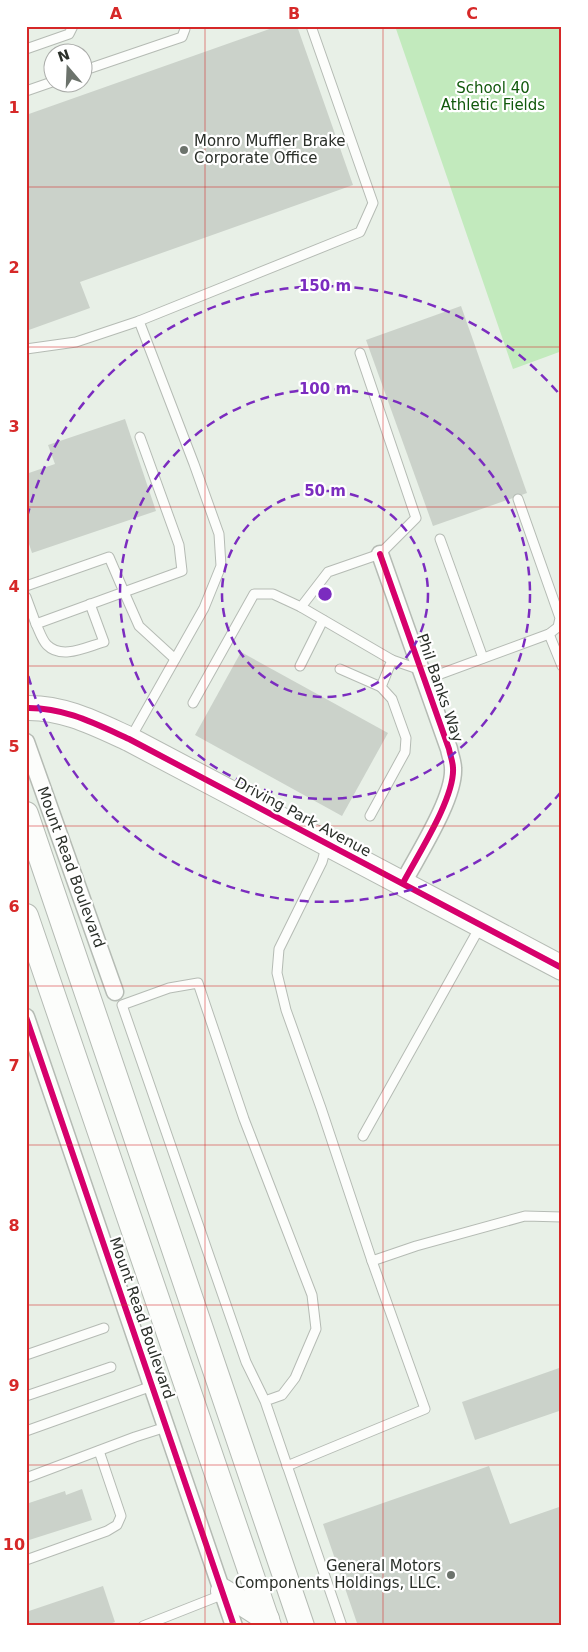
<svg xmlns="http://www.w3.org/2000/svg" width="588" height="1652" viewBox="0 0 588 1652" font-family="'DejaVu Sans',sans-serif">
  <style>
    .green { fill: #c2eabd }
    .building { fill: #cbd2ca }
    .lines { fill: none; stroke-linecap: round; stroke-linejoin: round }
    .lane-casing { stroke: #b5bbb4; stroke-width: 11 }
    .street-casing { stroke: #b5bbb4; stroke-width: 19 }
    .secondary-casing { stroke: #b5bbb4; stroke-width: 26 }
    .lane { stroke: #fcfdfb; stroke-width: 9 }
    .street { stroke: #fcfdfb; stroke-width: 16 }
    .secondary { stroke: #fcfdfb; stroke-width: 24 }
    .cycleway-casing { stroke: #fff; stroke-width: 9 }
    .cycleway { stroke: #d6006c; stroke-width: 6 }
    .grid { fill: none; stroke: #d62828; stroke-width: 1; stroke-opacity: 0.55 }
    .ring { fill: none; stroke: #7b2cbf; stroke-width: 2.5; stroke-dasharray: 9 6 }
    .poi-dot { fill: #6c736c; stroke: #fff; stroke-width: 2 }
    .labels { text-anchor: middle; stroke-width: 4.5; stroke-linejoin: round; paint-order: stroke }
    .park-label { font-size: 15px; fill: #11590c; stroke: #fff }
    .poi-label { font-size: 15px; fill: #2a2f29; stroke: #fff; text-anchor: start }
    .street-label { font-size: 15px; fill: #2a2f29; stroke: #fff }
    .centre { fill: #7b2cbf; stroke: #fff; stroke-width: 2.5 }
    .ring-label { font-size: 15px; text-anchor: middle; font-weight: bold; fill: #7b2cbf; stroke: #fff; stroke-width: 4.5; stroke-linejoin: round; paint-order: stroke }
    .neatline { fill: none; stroke: #d62828; stroke-width: 2 }
    .grid-label { font-size: 16px; text-anchor: middle; font-weight: bold; fill: #d62828 }
  </style>
  <rect width="100%" height="100%" fill="#e8f0e7"/>
  <polygon class="green" points="395,26 562,26 562,351 513,369"/>
  <g class="building">
    <polygon points="278,26 297,26 353,185 80,282 90,308 26,331 26,115"/>
    <polygon points="461,306 527,493 433,526 366,340"/>
    <polygon points="125,419 156,511 32,553 28,541 26,541 26,474 55,464 48,445"/>
    <polygon points="241,652 388,733 342,816 195,735"/>
    <polygon points="562,1367 562,1410 475,1440 462,1402"/>
    <polygon points="489,1466 510,1524 562,1506 562,1626 358,1626 323,1524"/>
    <polygon points="82,1489 92,1520 26,1541 26,1504 65,1491 66,1495"/>
    <polygon points="103,1586 115,1622 104,1626 26,1626 26,1612"/>
  </g>
  <g class="lines">
    <g class="lane-casing">
      <g id="lane">
        <polyline points="26,49 69,34 73,26"/>
        <polyline points="82,71 182,37 185,29 184,26"/>
        <polyline points="26,91 52,82"/>
        <polyline points="26,349 76,342 139,321"/>
        <polyline points="140,437 179,545 182,571 124,592 139,626 175,659"/>
        <polyline points="440,539 483,658"/>
        <polyline points="26,586 109,557 124,592 36,624 26,597"/>
        <polyline points="301,607 392,660 381,687 392,699 406,738 405,752 370,816"/>
        <path d="M36 624C39 630 42 640 47 645 62 660 86 647 104 642L90 604"/>
        <polyline points="549,634 562,666"/>
        <polyline points="392,660 421,670"/>
        <polyline points="300,666 323,620"/>
        <polyline points="340,669 381,687"/>
        <polyline points="424,680 549,634 558,627 560,618 518,499"/>
        <polyline points="193,703 254,594 273,594 301,607 328,572 380,554 416,518 360,353"/>
        <polyline points="130,739 204,608 221,566 219,534 194,464 139,321 360,232 373,203 311,26"/>
        <polyline points="327,844 322,862 279,949 277,973 286,1010 321,1108 372,1261 416,1246 525,1216 562,1217"/>
        <polyline points="363,1136 481,925"/>
        <polyline points="26,1355 104,1328"/>
        <polyline points="26,1396 111,1367"/>
        <polyline points="265,1401 282,1395 295,1378 316,1329 312,1295 244,1119 198,983 169,988 122,1005 246,1362 265,1401 342,1626"/>
        <polyline points="26,1431 152,1386"/>
        <polyline points="287,1466 425,1409 372,1261"/>
        <polyline points="26,1478 135,1437 166,1427"/>
        <polyline points="26,1560 107,1531 117,1525 121,1516 99,1451"/>
        <polyline points="143,1626 224,1594"/>
      </g>
    </g>
    <g class="street-casing">
      <g id="street">
        <path d="M380 554 449 749C450 755 453 762 453 768 455 798 417 856 403 883"/>
        <polyline points="26,742 115,992"/>
        <polyline points="26,1017 234,1626"/>
      </g>
    </g>
    <g class="secondary-casing">
      <g id="secondary">
        <path d="M26 708C64 707 96 724 129 739L562 968"/>
        <polyline points="26,814 302,1626"/>
        <polyline points="26,916 269,1626"/>
        <polyline points="223,1591 267,1619"/>
      </g>
    </g>
    <use href="#lane" class="lane"/>
    <use href="#street" class="street"/>
    <use href="#secondary" class="secondary"/>
    <g class="cycleway-casing">
      <g id="cycleway">
        <path d="M380 554 449 749C450 755 453 762 453 768 455 798 417 856 403 883"/>
        <path d="M26 708C64 707 96 724 129 739L562 968"/>
        <polyline points="26,1017 234,1626"/>
      </g>
    </g>
    <use href="#cycleway" class="cycleway"/>
  </g>
  <path class="grid" d="M205 26V1626M383 26V1626M26 187H562M26 347H562M26 507H562M26 666H562M26 826H562M26 986H562M26 1145H562M26 1305H562M26 1465H562"/>
  <g class="ring">
    <circle cx="325" cy="594" r="103"/>
    <circle cx="325" cy="594" r="205"/>
    <path d="M561 792A308 308 0 0 1 27 671M27 517A308 308 0 0 1 561 396"/>
  </g>
  <g class="poi-dot">
    <circle cx="184" cy="150" r="5"/>
    <circle cx="451" cy="1575" r="5"/>
  </g>
  <g class="labels">
    <g class="park-label">
      <text x="493" y="93">School 40<tspan x="493" dy="17">Athletic Fields</tspan></text>
    </g>
    <g class="poi-label">
      <text x="194" y="146">Monro Muffler Brake<tspan x="194" dy="17">Corporate Office</tspan></text>
      <text x="441" y="1571" text-anchor="end">General Motors<tspan x="441" dy="17">Components Holdings, LLC.</tspan></text>
    </g>
    <g class="street-label">
      <text transform="translate(440 688) rotate(71)" y="5">Phil Banks Way</text>
      <text transform="translate(303 817) rotate(28)" y="5">Driving Park Avenue</text>
      <text transform="translate(71 867) rotate(70)" y="5">Mount Read Boulevard</text>
      <text transform="translate(142 1318) rotate(71)" y="5">Mount Read Boulevard</text>
    </g>
  </g>
  <circle cx="325" cy="594" r="8" class="centre"/>
  <g class="ring-label">
    <text x="325" y="291">150 m</text>
    <text x="325" y="394">100 m</text>
    <text x="325" y="496">50 m</text>
  </g>
  <rect width="588" height="1652" fill="none" stroke="#ffffff" stroke-width="55"/>
  <g transform="translate(68 68) rotate(341)"><circle r="24" fill="#ffffff" stroke="#aaaca9"/>
  <path d="M0-4L9 19L0 12L-9 19Z" fill="#6c736c"/>
  <text y="-8" font-size="14" font-weight="bold" text-anchor="middle" fill="#2a2f29">N</text>
  </g>
  <rect x="28" y="28" width="532" height="1596" class="neatline"/>
  <g class="grid-label">
    <text x="116" y="19">A</text>
    <text x="294" y="19">B</text>
    <text x="472" y="19">C</text>
    <text x="14" y="113">1</text>
    <text x="14" y="273">2</text>
    <text x="14" y="432">3</text>
    <text x="14" y="592">4</text>
    <text x="14" y="752">5</text>
    <text x="14" y="912">6</text>
    <text x="14" y="1071">7</text>
    <text x="14" y="1231">8</text>
    <text x="14" y="1391">9</text>
    <text x="14" y="1550">10</text>
  </g>
</svg>
